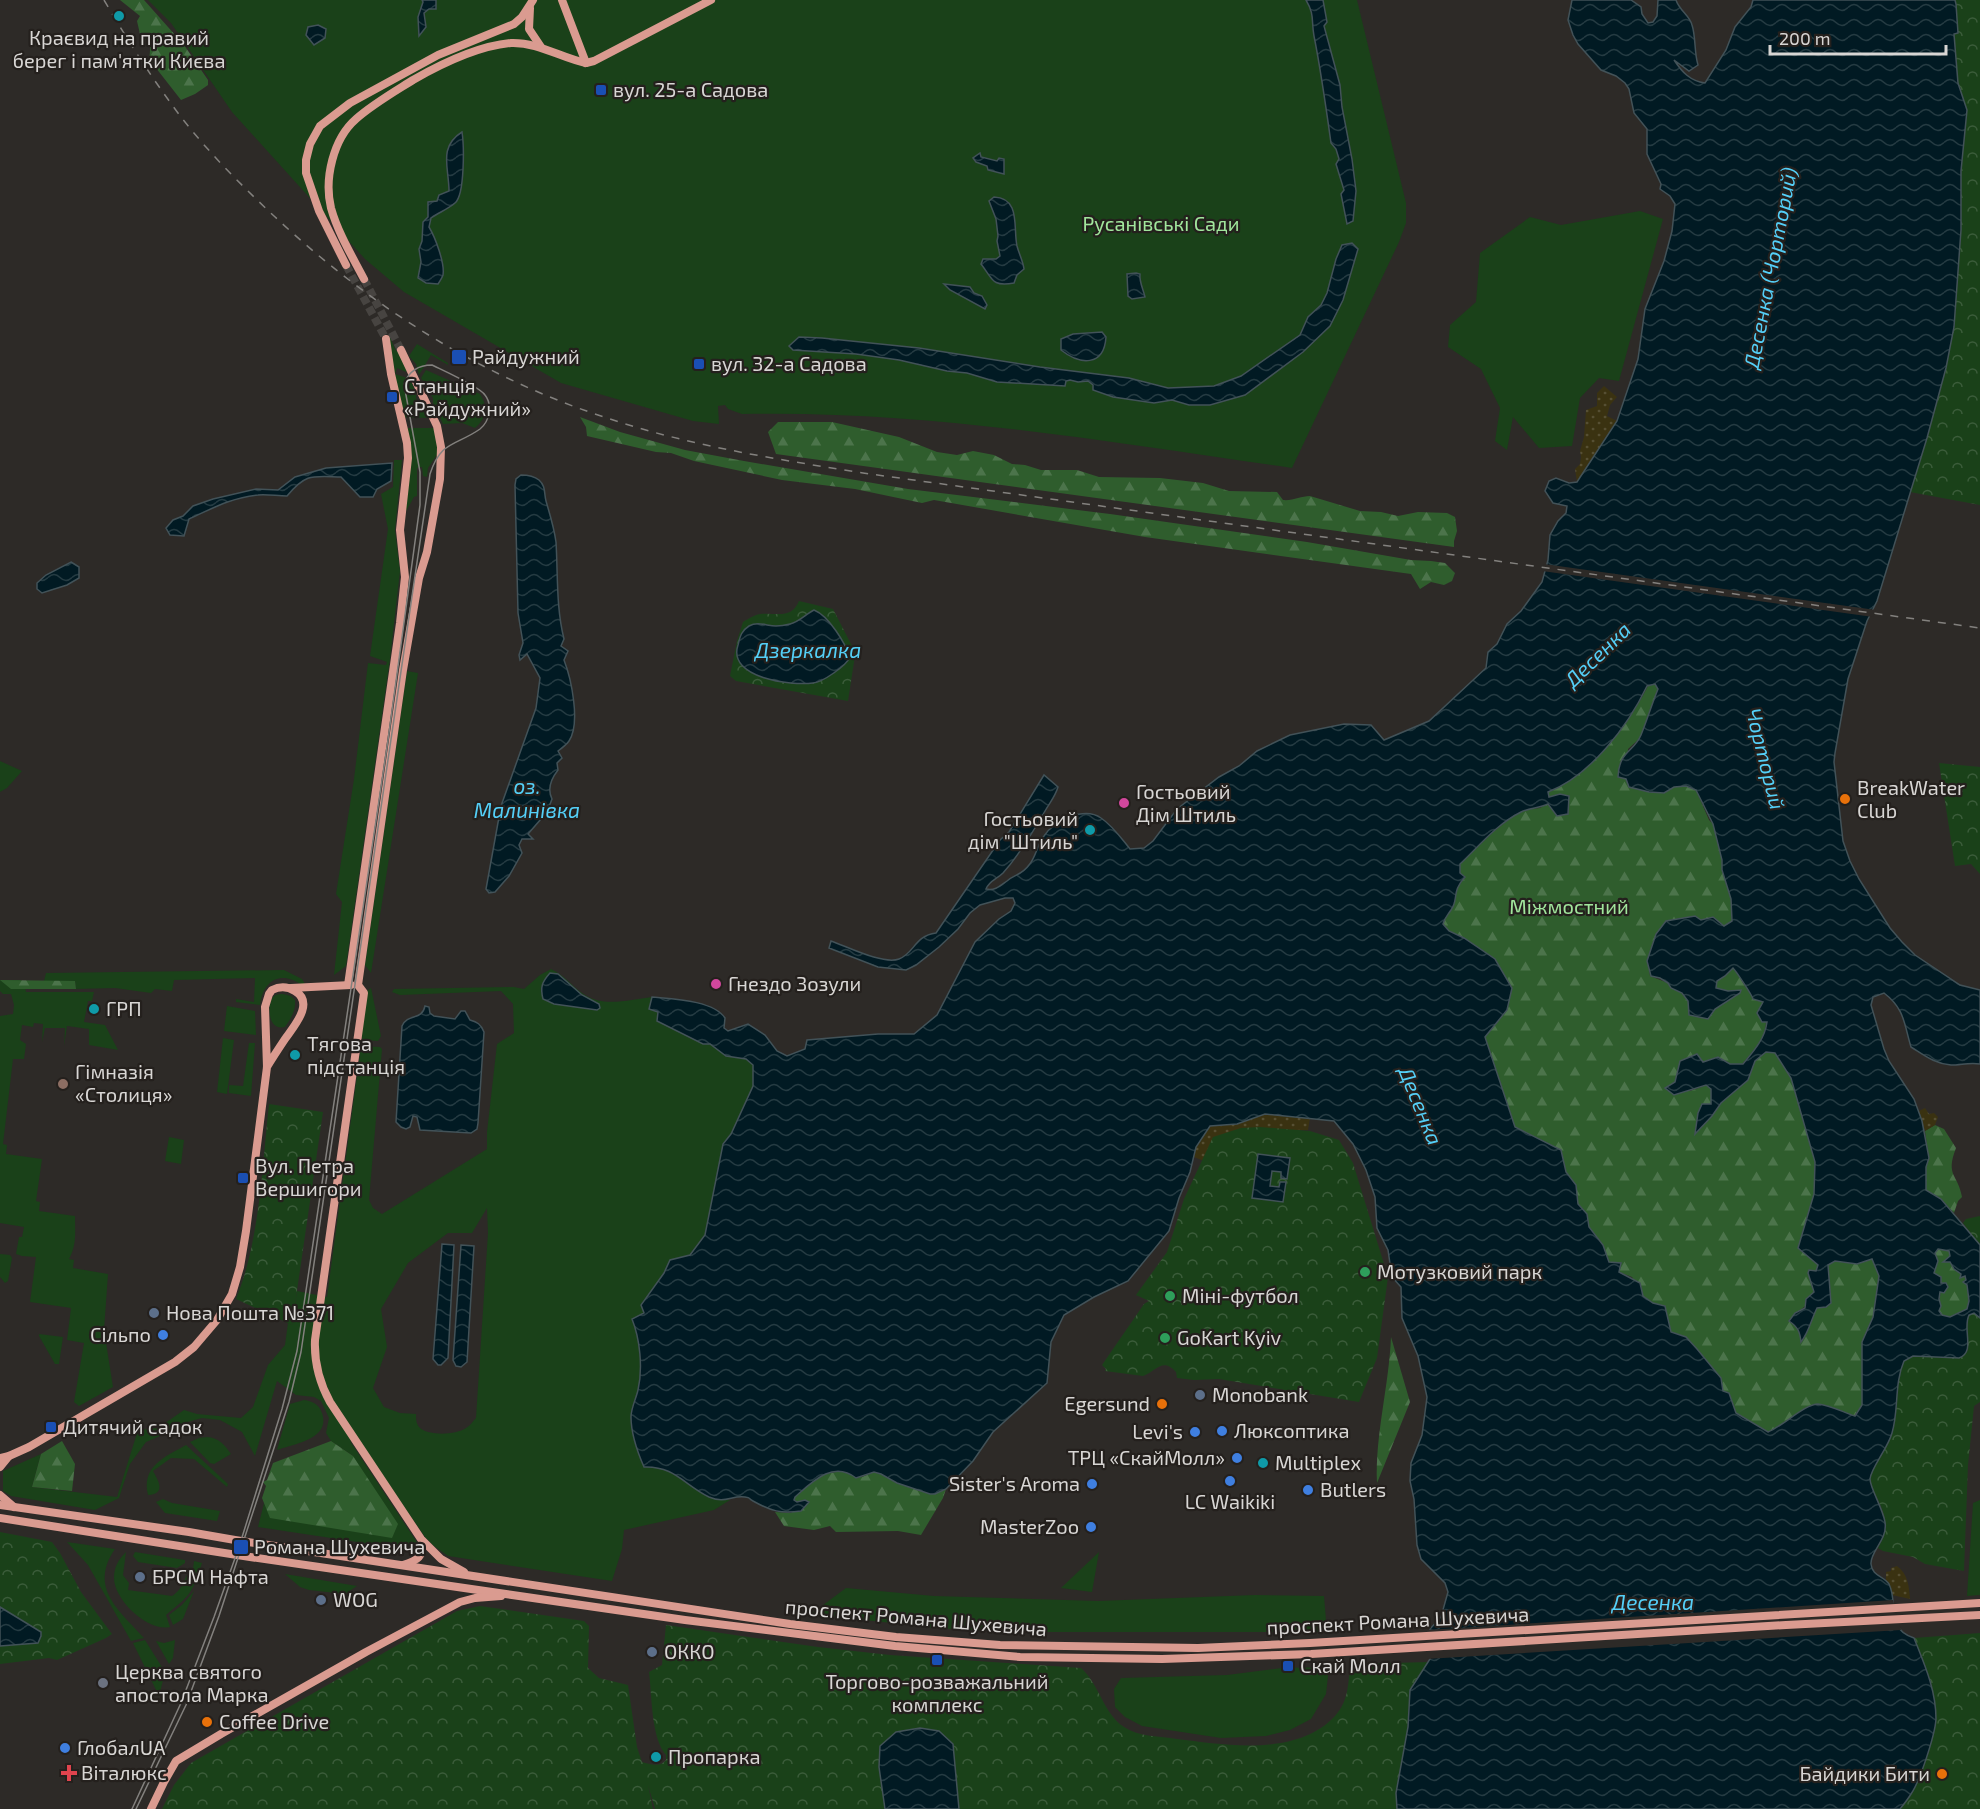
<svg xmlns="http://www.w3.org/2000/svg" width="1980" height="1809" viewBox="0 0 1980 1809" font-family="'Exo 2',sans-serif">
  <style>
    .green { fill: #1a4119; fill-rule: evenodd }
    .forest { fill: url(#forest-firs) }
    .sand { fill: url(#sand-dots) }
    .park { fill: url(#park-crowns) }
    .water { fill: url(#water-waves); stroke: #425258; stroke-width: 1.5; fill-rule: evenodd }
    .pier { fill: #2d2a27 }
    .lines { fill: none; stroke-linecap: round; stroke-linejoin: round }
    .major-tunnel { stroke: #474441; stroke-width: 8; stroke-dasharray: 8 4; stroke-linecap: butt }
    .major { stroke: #da9b90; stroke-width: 8 }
    .tram { stroke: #83817e; stroke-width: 1.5 }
    .rail { stroke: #83817e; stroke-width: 1.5; stroke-dasharray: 8 8; stroke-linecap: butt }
    .culture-dot { fill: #0f9aa8; stroke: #24201d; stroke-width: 2 }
    .transit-dot { fill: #1a4fb4; stroke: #24201d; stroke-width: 2 }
    .food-dot { fill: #e8710a; stroke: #24201d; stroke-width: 2 }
    .hotel-dot { fill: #d1479c; stroke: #24201d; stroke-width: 2 }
    .education-dot { fill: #8d6e63; stroke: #24201d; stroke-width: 2 }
    .leisure-dot { fill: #2e9e5b; stroke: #24201d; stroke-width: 2 }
    .service-dot { fill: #5c6f8a; stroke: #24201d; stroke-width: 2 }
    .shop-dot { fill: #3f7fe0; stroke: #24201d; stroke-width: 2 }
    .worship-dot { fill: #6b7280; stroke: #24201d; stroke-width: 2 }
    .health-dot { fill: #e0444e; stroke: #24201d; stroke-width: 2 }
    .labels { text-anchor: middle; stroke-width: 4.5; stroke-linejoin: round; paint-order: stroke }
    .poi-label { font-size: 20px; fill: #d8d6d4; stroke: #24201d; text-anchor: start }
    .park-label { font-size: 20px; fill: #a1e69c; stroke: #24201d }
    .street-label { font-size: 20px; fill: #d8d6d4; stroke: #24201d }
    .water-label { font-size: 21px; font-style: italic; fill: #54cff7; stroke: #24201d }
  </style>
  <defs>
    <pattern id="forest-firs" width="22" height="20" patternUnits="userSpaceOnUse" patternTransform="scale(1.5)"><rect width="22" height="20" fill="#2f5d2d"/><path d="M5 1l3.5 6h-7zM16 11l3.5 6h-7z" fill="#4c744b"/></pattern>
    <pattern id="sand-dots" width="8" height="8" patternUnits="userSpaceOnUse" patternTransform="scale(1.5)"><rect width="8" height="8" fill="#3a3211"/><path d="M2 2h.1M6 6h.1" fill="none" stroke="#564f33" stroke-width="1.8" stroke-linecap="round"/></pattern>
    <pattern id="park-crowns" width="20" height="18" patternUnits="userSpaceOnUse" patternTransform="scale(1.5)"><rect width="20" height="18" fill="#1a4119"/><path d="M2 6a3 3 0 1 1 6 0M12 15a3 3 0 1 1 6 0" fill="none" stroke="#3b5c3a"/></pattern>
    <pattern id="water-waves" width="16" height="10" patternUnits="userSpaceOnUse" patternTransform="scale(1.5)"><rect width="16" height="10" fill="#011a23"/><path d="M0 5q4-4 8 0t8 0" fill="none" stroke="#253b42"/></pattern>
  </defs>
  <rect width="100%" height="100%" fill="#2d2a27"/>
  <g class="green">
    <path d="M148 0H1357L1406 203V223L1399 242 1292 468C1110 442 927 410 742 414L728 409 725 405 718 406 719 424 693 421 561 383 404 292 365 259 232 112 171 23Z"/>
    <polygon points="1640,211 1663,219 1619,381 1599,378 1580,398 1572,446 1539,448 1513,417 1507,450 1495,441 1500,408 1481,369 1448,347 1450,325 1476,302 1480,253 1530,217 1561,225"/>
    <polygon points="390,337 396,351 400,350 408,369 406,372 397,368 395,374 410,379 416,393 416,398 427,418 403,417 387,338"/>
    <polygon points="417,344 448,363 448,365 431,355 419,375 416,364 409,356"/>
    <path d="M426 370 480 394C488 406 487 418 475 428L462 423 443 424 433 403V398L421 378Z"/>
    <polygon points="406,428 435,428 439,452 428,468 427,477 423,476 422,467 417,468 417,496 414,497 405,513"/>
    <polygon points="394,460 402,460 395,530 400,571 390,659 346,966 334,975 342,902 336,894 354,779 368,663 386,665 387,662 370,656 388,529 381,494 393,487"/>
    <polygon points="407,671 418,673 371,973 365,965"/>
    <polygon points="0,761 22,771 7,788 0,792"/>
    <path d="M551 969C564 975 571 985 582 993 602 1008 628 1000 652 997L649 1009 658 1011 710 1044 726 1056 746 1059 753 1065V1086L731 1134 723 1144 705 1235 690 1255 670 1260 664 1273 641 1305 644 1313 632 1319C640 1339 642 1366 639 1387 637 1396 633 1406 631 1415L655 1467 669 1470 711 1498 730 1500 714 1510 624 1530 622 1549 612 1581 448 1556 434 1546 425 1537 362 1446 350 1441 418 1544 417 1551 258 1527 264 1503 271 1518 353 1456 331 1441 326 1433 329 1418 321 1401 314 1397 296 1395 277 1381 255 1456 242 1432 220 1420 202 1418 180 1424 174 1430 146 1442 130 1464 119 1498 95 1510 11 1496 3 1491V1471L41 1454 32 1487 117 1497 138 1430 158 1428 184 1410 197 1414 241 1418 253 1407 268 1365 285 1345 288 1323 292 1325 297 1291 327 1297 361 1046 380 1047 382 1049 369 1200 373 1208 382 1214 487 1149V1132L497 1044 514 1033 513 1004 501 991 400 995 392 992 394 989 514 987 524 989 540 975ZM487 1208 488 1233 476 1418C473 1421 470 1426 466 1428 456 1435 429 1436 420 1428 416 1424 416 1419 416 1414L400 1413 384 1407 373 1388 387 1347 381 1309 408 1263 448 1233H472Z"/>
    <path d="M284 970 302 979 305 984 302 985C281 970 263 980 260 1005L236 1002V999L254 1002 255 978 174 980 172 991 155 989 151 993 115 988 76 989 75 981H44L46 973Z"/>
    <path d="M0 980H21V982H24L26 992H94L92 1001H88L84 1022 105 1025 118 1050 89 1045V1029L67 1026 64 1046 65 1028H45L42 1042 43 1024 34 1023 33 1027 22 1025 20 1040 26 1044 24 1059H13L3 1144 7 1145 6 1154 42 1159 36 1201 40 1202 39 1211 75 1216C75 1231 77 1245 69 1259L74 1260 73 1268 108 1274 104 1330 113 1387 79 1406 74 1402 84 1343 67 1340 71 1308 30 1302 36 1257 22 1256 16 1254 19 1237H22L24 1227 0 1223V1016L13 1014 14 1005 11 994H3L0 991Z"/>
    <polygon points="371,988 381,1036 378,1041 364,1040 361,1037 367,991"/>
    <path d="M283 994 291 996 295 1000C296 1011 291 1018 285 1027 266 1031 268 1003 273 997 276 994 279 994 283 994Z"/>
    <polygon points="227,1006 255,1011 256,1035 224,1031"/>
    <polygon points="223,1038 234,1040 227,1094 217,1092"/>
    <polygon points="249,1043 255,1043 251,1096 229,1093 229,1085 243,1086"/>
    <polygon points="169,1137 184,1140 181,1164 165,1161"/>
    <polygon points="0,1254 10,1255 12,1258 8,1281 5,1283 0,1277"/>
    <polygon points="39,1334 63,1337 59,1364 55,1364 39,1336"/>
    <path d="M304 1400C312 1401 319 1404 322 1413 331 1439 294 1444 277 1450L290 1404Z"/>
    <path d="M207 1437C219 1438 224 1444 231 1454L214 1464 210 1463 190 1442 199 1438Z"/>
    <path d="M186 1445 228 1484 227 1487 194 1459 171 1458 153 1471C158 1480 167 1494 148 1495 141 1466 165 1457 186 1445Z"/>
    <polygon points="163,1499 172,1503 220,1511 217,1521 165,1513 156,1502"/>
    <polygon points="1980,1500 1980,1595 1967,1596 1973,1503"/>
    <path d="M67 1542 115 1549C88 1588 120 1611 144 1638L131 1641 88 1565Z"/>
    <path d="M126 1552 123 1575 129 1583 128 1590 172 1596C187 1586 182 1576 193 1569L194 1561 202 1563C192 1594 191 1594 166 1615L170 1627C148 1632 114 1600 114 1578 114 1567 118 1560 126 1552Z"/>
    <polygon points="135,1552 185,1560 185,1563 177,1568 138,1562 133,1556"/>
    <polygon points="1099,1552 1092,1592 1061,1588"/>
    <polygon points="285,1574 357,1586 345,1594 309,1590 300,1587"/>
    <polygon points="846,1588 934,1596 1098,1601 1255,1595 1324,1596 1327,1632 1004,1632 936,1628 811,1614"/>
    <polygon points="194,1591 183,1619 173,1625 169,1615 182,1605"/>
    <polygon points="145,1640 165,1672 159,1696 133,1643"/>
    <polygon points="175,1640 173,1658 169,1664 156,1641 164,1643"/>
    <polygon points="1329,1667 1326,1694 1311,1719 1290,1730 1266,1736 1221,1738 1142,1726 1125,1717 1115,1707 1114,1689 1121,1678 1227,1675 1282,1668"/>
  </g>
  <g class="forest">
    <path d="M120 0H144L184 45 208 80V85L195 94 181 100 149 59C151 50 149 45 152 36H149L145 40 140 34 137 21 140 16Z"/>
    <polygon points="580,417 620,432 685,450 744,461 908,489 1110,514 1307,542 1411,560 1431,561 1445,563 1455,573 1452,581 1444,585 1431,582 1420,589 1411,574 1145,537 934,500 922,503 855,489 782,480 694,461 671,453 656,452 587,436 586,427"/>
    <path d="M778 422H832L899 437 937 452 957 455 973 451 994 455 1012 464 1025 465 1041 470H1077L1099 477 1160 478 1203 483 1229 491 1277 492 1283 500C1293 501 1301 496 1310 496L1360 511 1381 512 1398 516 1418 512 1447 513 1455 517 1457 531 1454 541V547L776 454 768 432Z"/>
    <path d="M1655 684 1658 688 1640 738 1628 749 1626 779 1630 787 1649 792 1664 793 1674 787 1686 786 1696 790 1709 820 1713 824 1722 860V870L1731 899 1732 921 1724 926 1701 920 1695 916 1666 921C1652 940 1646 953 1650 976L1668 983C1672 990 1678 989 1683 995 1692 1003 1696 1015 1708 1019L1715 1009 1740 993 1741 990 1728 991 1716 988 1717 981 1725 976 1733 967C1739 973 1740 980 1746 987 1750 992 1760 996 1763 1002 1765 1005 1765 1008 1765 1011 1770 1034 1756 1048 1742 1064 1721 1065 1683 1076 1665 1088L1690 1091 1707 1085 1711 1089V1104L1698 1113 1695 1133 1712 1116 1721 1103 1748 1080 1755 1061 1766 1051 1775 1053 1791 1078 1815 1162 1814 1194 1798 1248 1818 1265C1815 1274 1817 1284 1814 1293 1809 1307 1797 1310 1789 1321L1797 1327 1800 1333 1808 1327 1817 1308 1826 1307 1831 1303 1828 1265 1835 1261 1857 1264 1872 1259 1879 1276 1873 1317 1862 1342V1405L1854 1416 1819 1404 1778 1429 1768 1432 1736 1413 1729 1393 1723 1392 1721 1378 1697 1349 1686 1337 1671 1332 1665 1306 1653 1303 1643 1296 1632 1277 1619 1272 1609 1262 1603 1245 1589 1227 1587 1214 1578 1204 1576 1185 1566 1172 1561 1150 1515 1127 1485 1037 1507 1010 1512 987 1484 951 1449 931 1443 923 1445 916 1452 909 1460 864 1493 832 1511 818 1524 810 1540 808 1548 803 1551 809 1568 814 1569 796 1560 794 1549 797 1548 792C1590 776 1628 726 1648 686Z"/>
    <polygon points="0,980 75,981 76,989 11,989"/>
    <path d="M1935 1125 1944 1129 1956 1148C1945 1176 1958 1174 1962 1197L1958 1201 1954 1213 1941 1199 1926 1190V1167L1929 1158 1925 1131Z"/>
    <path d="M1938 1249 1949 1251C1952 1275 1958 1265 1966 1280L1963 1281C1971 1288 1969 1300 1967 1309L1950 1317 1942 1315 1939 1311 1941 1283 1934 1273 1938 1261 1935 1253Z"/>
    <path d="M1391 1337 1410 1402 1377 1483C1375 1435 1389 1386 1391 1337Z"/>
    <polygon points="62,1441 75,1464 72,1491 32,1487 41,1454"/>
    <polygon points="331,1441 353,1456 398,1524 392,1538 270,1518 262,1498 266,1486 263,1482 267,1480 273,1463"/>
    <polygon points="836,1472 849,1472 862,1477 874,1472 881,1474 897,1483 935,1494 946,1489 943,1498 921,1535 898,1531 836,1532 830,1526 814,1530 784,1526 775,1512 791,1513 805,1500 797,1502 794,1500 795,1497 820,1475"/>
  </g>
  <g class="sand">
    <polygon points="1604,386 1617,397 1610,405 1607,416 1617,421 1577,482 1575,469 1580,464 1581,457 1580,451 1584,437 1586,410 1597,406 1597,393"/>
    <polygon points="1925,1108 1929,1114 1934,1113 1938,1117 1935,1125 1925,1131 1919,1111"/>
    <polygon points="1265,1114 1310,1118 1308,1130 1248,1130 1204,1161 1194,1157 1196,1147 1210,1125 1237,1124"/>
    <path d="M1897 1566C1908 1574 1909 1586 1910 1599L1892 1595 1886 1580V1572L1891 1571V1568Z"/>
  </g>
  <g class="park">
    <polygon points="1955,0 1980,0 1980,505 1910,492 1946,368 1957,290 1961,230 1961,171 1967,110 1958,83 1954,34 1958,33"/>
    <path d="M799 601 833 609 853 648 856 649 848 701 736 681 730 676 737 641 743 622C748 619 754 615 760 614 777 612 791 620 799 601Z"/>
    <polygon points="1939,763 1980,767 1980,874 1971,864 1955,866"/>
    <path d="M269 1104 323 1112 292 1325 236 1299C260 1240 262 1167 269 1104Z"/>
    <path d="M1260 1127 1310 1131 1339 1140 1353 1163 1388 1277 1377 1358 1359 1402 1219 1379 1194 1380 1177 1378 1176 1372C1162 1357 1157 1371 1143 1376L1105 1371 1106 1369 1102 1365 1144 1304 1149 1301 1136 1295 1167 1252 1184 1199 1213 1137 1241 1128Z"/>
    <polygon points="1980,1216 1980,1245 1963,1223 1966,1219"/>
    <path d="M1974 1313 1980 1318V1402L1974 1406 1968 1465 1964 1571 1925 1564 1913 1557 1883 1551 1878 1548C1889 1527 1886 1516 1876 1496 1873 1491 1870 1485 1870 1479 1871 1468 1888 1448 1892 1433 1899 1409 1894 1384 1904 1361L1913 1356 1959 1358 1968 1350 1966 1328 1969 1315Z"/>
    <polygon points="0,1532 52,1542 60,1553 81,1592 112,1634 106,1638 57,1660 49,1658 0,1664"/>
    <path d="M480 1606 584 1621 589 1626 588 1668 599 1678 628 1685 637 1747 642 1762C650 1764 660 1768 666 1760V1755C651 1738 652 1696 649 1672L662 1665 666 1625 818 1647 890 1655 1081 1668C1100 1685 1103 1713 1124 1727 1139 1737 1160 1736 1177 1739 1226 1745 1297 1757 1335 1716 1350 1699 1347 1684 1351 1664L1429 1662 1410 1690 1408 1727 1396 1793 1397 1809H959L957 1798 880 1746 879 1767 885 1809H655L648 1785 653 1809H162L174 1785 191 1763 457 1611Z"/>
    <polygon points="1980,1633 1980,1809 1900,1809 1912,1793 1926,1758 1936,1718 1931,1683 1914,1638"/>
  </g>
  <g class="water">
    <polygon points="422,0 436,0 436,9 429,9 424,13 426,27 419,36 418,17 423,2"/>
    <path d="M1306 0H1323L1327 22 1324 26 1340 85 1342 107 1352 159 1356 191 1353 221 1347 224 1341 194 1344 190 1336 164 1339 159 1336 149 1331 143C1326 107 1321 71 1314 36 1311 20 1315 15 1306 0Z"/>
    <path d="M1572 0H1631L1641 7 1642 14 1648 23 1653 22 1657 16 1658 0H1676C1679 10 1690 16 1692 25 1696 37 1694 52 1698 65L1689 71 1674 60C1682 72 1690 81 1705 83L1726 50 1735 27 1751 7 1753 0H1955L1956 4 1958 33 1954 34 1958 83 1967 110 1961 171V230L1954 327 1946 368 1927 438 1877 601 1867 621 1848 679 1835 753 1834 762 1843 841 1850 861 1859 879 1890 928 1902 942 1915 955 1960 985 1980 990V1064C1970 1062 1961 1065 1951 1065 1935 1064 1924 1055 1911 1047 1904 1024 1905 1009 1884 993L1873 997 1871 1005 1884 1049 1889 1061 1914 1099 1922 1121 1929 1158 1926 1167V1190L1941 1199 1980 1245V1318L1974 1313 1969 1315C1962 1329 1976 1352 1959 1358L1913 1356 1904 1361C1894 1384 1899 1410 1892 1433 1888 1448 1871 1468 1870 1479 1870 1488 1883 1509 1885 1522 1888 1540 1870 1551 1871 1564 1872 1576 1884 1576 1889 1584 1899 1604 1884 1628 1914 1638L1916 1643C1926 1668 1936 1692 1936 1719 1935 1735 1920 1781 1911 1794 1908 1799 1904 1804 1900 1809H1397L1396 1793 1408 1727 1410 1690 1430 1659V1629L1441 1617 1448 1592 1445 1583 1421 1559 1417 1545 1414 1499 1410 1481 1411 1463 1422 1435 1427 1397 1418 1356 1402 1318 1401 1287 1392 1277 1388 1250 1377 1228 1375 1197 1366 1170 1353 1144 1334 1121 1265 1114 1237 1124 1210 1126 1196 1147 1190 1172 1179 1198 1169 1231 1128 1281 1094 1297 1064 1315 1051 1342 1047 1383 993 1432 973 1461 946 1489 935 1494H930L897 1483 881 1474 874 1472 856 1478C833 1460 812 1482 795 1497L794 1500 797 1502 805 1500 809 1502 801 1511C781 1514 771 1511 753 1501 747 1498 752 1498 745 1497 732 1495 725 1504 709 1497 684 1485 675 1466 644 1467 637 1451 631 1435 631 1417 631 1408 636 1399 638 1390 643 1368 640 1339 632 1319L644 1313 641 1305 664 1273 670 1260 690 1255 705 1235 723 1144 731 1134 753 1086V1065L746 1059 726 1056 710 1044H703L657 1021 658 1012 649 1009 652 997C672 999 713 1000 725 1018L724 1028 728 1031 748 1024 765 1035 777 1051 787 1056 805 1049 807 1040 878 1034H914L937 1015 975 942 999 919 1011 911 1015 903 1013 898H1005L980 905 970 913 958 929 939 947 916 965 906 970 878 967 829 948 831 941C846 946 883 965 899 959 915 953 914 936 936 933L1000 840 1009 832 1044 775 1058 787C1055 797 1050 802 1045 811 1033 832 1019 855 1003 873 997 879 989 881 986 889 995 891 1000 886 1007 881 1015 874 1022 875 1029 865 1036 857 1037 845 1044 836 1054 821 1084 806 1101 818 1113 826 1121 838 1130 849L1144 848 1153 841 1177 809 1219 777 1239 766 1257 751 1290 735 1344 724 1371 725 1384 740 1429 721 1486 668 1488 652 1497 644 1507 624 1521 611 1542 582 1548 560 1550 535 1558 521 1566 513 1567 506 1553 503 1545 491 1549 481 1556 478 1569 483 1577 482 1617 421 1638 359 1645 309 1664 261 1672 231 1675 204 1670 196 1660 189 1661 184 1647 154V129L1634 113 1629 89 1625 83 1616 76 1601 70 1578 44 1573 35 1568 20ZM1655 684 1658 689C1652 704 1647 720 1641 735 1634 752 1619 751 1618 777L1626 779 1629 787 1649 792 1664 793 1674 787 1686 786 1696 790 1713 824 1722 860V870L1731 899 1732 921 1724 926 1713 917 1701 920 1695 916 1666 921 1656 934 1647 961 1651 976 1660 978 1668 983 1671 988 1682 993 1688 1001 1689 1015 1708 1019 1715 1009 1740 993 1741 990 1728 991 1716 988 1717 981 1725 976 1733 968C1736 971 1752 995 1753 999L1763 1002 1757 1013 1762 1022H1767C1765 1039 1753 1052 1743 1064H1730L1718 1057 1703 1062 1697 1054 1680 1061 1675 1082 1665 1088 1674 1095 1706 1085 1711 1089V1104H1702L1698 1113 1695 1134 1712 1116 1721 1103 1748 1080 1755 1061 1766 1052 1775 1053 1791 1078 1815 1162 1814 1194 1798 1248 1818 1265 1816 1271 1809 1270 1808 1273 1814 1292 1806 1299 1805 1308 1795 1313 1789 1321C1798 1327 1800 1332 1801 1342 1809 1332 1811 1320 1817 1308L1826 1307 1831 1303 1828 1265 1835 1261 1857 1264 1872 1259 1879 1276 1873 1317 1862 1342V1405L1855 1416C1843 1412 1829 1405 1818 1404 1805 1404 1783 1426 1768 1432L1736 1413 1729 1393 1723 1391 1721 1378 1697 1349 1686 1337 1671 1332 1665 1306 1653 1303 1643 1296 1640 1283 1619 1272 1621 1263 1609 1262 1603 1245 1589 1227 1587 1214 1578 1204 1576 1185 1566 1172 1561 1150 1515 1127 1485 1037 1507 1010 1512 988 1495 959 1464 938 1449 931 1443 924C1445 917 1447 916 1451 910 1459 899 1451 892 1465 877L1460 873V864C1479 846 1497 824 1521 812 1529 808 1539 808 1548 804L1557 816 1568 814 1569 796 1560 794 1549 797 1548 792C1590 776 1628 726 1647 686ZM1938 1249 1949 1251 1950 1256 1943 1262H1950L1954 1269 1961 1274 1960 1278 1965 1276 1966 1280 1963 1282 1967 1285 1969 1301 1967 1309 1950 1317 1942 1315 1939 1311 1941 1306 1939 1299 1940 1292 1944 1293 1948 1287 1946 1283H1941V1277L1934 1273 1938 1261 1935 1253Z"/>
    <polygon points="318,25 326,29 325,38 314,45 306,35 308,27"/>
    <path d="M462 132C464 145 465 195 455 203 448 209 438 213 431 218L429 227C435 237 445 263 443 275 442 278 440 281 438 284L426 283 418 278 421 262 419 249 422 241 423 222 428 217V202L437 201 439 195 449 191C449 168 438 147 462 132Z"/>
    <polygon points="980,153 981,157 997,161 999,158 1004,159 1004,174 988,170 987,166 976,162 973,158"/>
    <path d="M994 197C1021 198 1013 228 1017 246 1019 254 1023 261 1024 269L1017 275 1014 283C991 287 993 279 981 264L983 259H996L1000 256 997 241 998 236 996 219 989 201Z"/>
    <polygon points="1352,243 1358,249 1343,300 1330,326 1303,352 1245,395 1210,405 1189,405 1172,400 1154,403 1113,397 1093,390 1093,385 1088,381 1078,382 1070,380 1066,381 1065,386 997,382 967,373 947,371 899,360 856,354 793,350 789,346 799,337 822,338 919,348 1040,367 1129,378 1168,388 1214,386 1241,376 1300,335 1308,317 1321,305 1327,293 1336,259 1342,245"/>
    <path d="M1136 273 1140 274C1139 281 1143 289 1145 297L1132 299 1128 296 1127 274Z"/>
    <polygon points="944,284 970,287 974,293 982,296 987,305 985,309 950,290"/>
    <path d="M1102 332 1106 337C1104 367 1080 365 1061 350V339L1073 334Z"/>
    <path d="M392 463 391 481 377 489 373 497H360L341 477C312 476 306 473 287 496 277 496 267 494 258 495 233 497 211 509 189 519L184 536 170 535 166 528 173 520 183 516 193 506 213 499 256 489 278 490 295 477 326 468Z"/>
    <path d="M521 475C527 475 534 476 539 480 546 486 544 494 546 501 550 515 554 527 556 542 558 575 556 607 564 639L561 646 568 651 564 660C571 678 581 723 569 741 567 744 562 748 558 751L562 758 557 763 558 770C551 779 547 789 552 799L547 812 528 834 533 839H522L519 845 522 853 509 876 495 892 489 893 486 889 501 806 536 708 540 678 527 654 520 660 519 655 523 643 518 613 515 485 516 479Z"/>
    <polygon points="71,562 79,567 79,578 67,585 42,593 37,589 37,583 46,575"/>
    <path d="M814 610C829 616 845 643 850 657 846 666 823 682 813 683 791 686 727 678 738 645 740 637 741 631 749 626 758 621 767 626 776 626 781 626 786 625 790 624 799 622 806 614 814 610Z"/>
    <path d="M550 973 558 974 582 995 599 1004 600 1008 597 1010 554 1004 543 999C540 987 542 982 550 973Z"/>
    <path d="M425 1006 429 1007 430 1013 434 1016 455 1019 461 1011H465L470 1020C477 1022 481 1024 484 1032L478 1123 477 1129 471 1133 420 1130 417 1117 413 1116 410 1127 406 1129 401 1127 396 1122 402 1026C408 1013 422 1021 425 1006Z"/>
    <polygon points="1258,1154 1290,1158 1287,1179 1281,1178 1281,1172 1272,1171 1270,1186 1279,1187 1280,1182 1286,1182 1283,1202 1252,1198"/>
    <polygon points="442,1244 454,1245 448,1358 441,1365 438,1365 433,1359"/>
    <polygon points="461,1245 474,1246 467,1362 461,1367 456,1366 453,1360"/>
    <polygon points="0,1607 41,1632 41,1636 38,1643 0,1646"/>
    <polygon points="920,1728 939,1731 953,1744 959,1809 885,1809 879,1767 880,1746 896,1732"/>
  </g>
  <g class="pier">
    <polygon points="1544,564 1876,610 1873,617 1542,571"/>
    <polygon points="1893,1600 1901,1630 1427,1659 1427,1630"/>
  </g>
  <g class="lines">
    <g class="major-tunnel">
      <polyline points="346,265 386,339"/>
      <polyline points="364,279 401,350"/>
    </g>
    <g class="major">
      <polyline points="562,0 586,63"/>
      <polyline points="530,8 529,29 541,47"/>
      <polyline points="346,265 319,211 306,173 306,160 310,144 320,126 350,103 438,55 514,24 522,17 533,0"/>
      <path d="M364 279C352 256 338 233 331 208 324 179 333 139 356 119 373 104 394 92 413 80 441 64 477 46 511 43 538 42 561 58 586 63L594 61 711 0"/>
      <path d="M401 350 437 426 441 447 440 479 427 552 419 578 403 670 358 985 364 993 315 1340C314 1363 319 1382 330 1402L421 1539 441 1559 464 1572"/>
      <polyline points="348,985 400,623 405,577 400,530 408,458 407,443 391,374 386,339"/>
      <polyline points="291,988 351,985"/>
      <path d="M0 1458 9 1456 29 1447 175 1362 194 1347 217 1320 232 1294 240 1267 246 1231 267 1067 265 1007 269 994 272 990C280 986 287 986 295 991 315 1003 294 1026 285 1039 279 1048 273 1057 267 1067"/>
      <polyline points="0,1467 9,1456"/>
      <polyline points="0,1495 14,1507"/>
      <polyline points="0,1505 189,1532 235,1540 790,1624 896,1637 1000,1645 1198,1648 1310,1643 1980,1603"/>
      <polyline points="0,1518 250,1557 685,1620 895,1646 1020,1657 1162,1659 1311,1654 1786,1625 1980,1615"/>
      <path d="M403 1565C418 1560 424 1557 422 1541"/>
      <polyline points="151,1809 164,1782 176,1761 221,1734 366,1652 460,1602 475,1598 501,1596"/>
    </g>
    <path class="tram" d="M132 1809 181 1703 214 1617 239 1547 282 1409 297 1351 388 740 420 505V472L404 384C409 371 418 365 432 365 442 370 480 387 485 395 489 400 490 407 489 413 488 419 485 425 480 429 456 446 441 440 430 474L301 1352 289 1402 219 1616 186 1705 136 1809"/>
    <path class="rail" d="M104 0C128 41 153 80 181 117 209 153 241 185 274 216 370 306 481 377 607 418 690 446 776 459 863 473L1980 628"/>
  </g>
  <g class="culture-dot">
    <circle cx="119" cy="16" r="6"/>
    <circle cx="1090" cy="830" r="6"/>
    <circle cx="94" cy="1009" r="6"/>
    <circle cx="295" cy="1055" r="6"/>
    <circle cx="1263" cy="1463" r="6"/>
    <circle cx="656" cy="1757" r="6"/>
  </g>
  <g class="transit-dot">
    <rect x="595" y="84" width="12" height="12" rx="3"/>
    <rect x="451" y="349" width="16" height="16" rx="3"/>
    <rect x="693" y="358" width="12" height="12" rx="3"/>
    <rect x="386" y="391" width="12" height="12" rx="3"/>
    <rect x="237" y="1172" width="12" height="12" rx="3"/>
    <rect x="45" y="1421" width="12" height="12" rx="3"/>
    <rect x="233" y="1539" width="16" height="16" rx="3"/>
    <rect x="931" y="1654" width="12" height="12" rx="3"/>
    <rect x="1282" y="1660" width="12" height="12" rx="3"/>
  </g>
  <g class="food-dot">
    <circle cx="1845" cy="799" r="6"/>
    <circle cx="1162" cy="1404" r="6"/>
    <circle cx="207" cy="1722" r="6"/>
    <circle cx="1942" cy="1774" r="6"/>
  </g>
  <g class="hotel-dot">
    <circle cx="1124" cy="803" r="6"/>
    <circle cx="716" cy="984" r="6"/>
  </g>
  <circle class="education-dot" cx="63" cy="1084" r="6"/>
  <g class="leisure-dot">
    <circle cx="1365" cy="1272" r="6"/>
    <circle cx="1170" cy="1296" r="6"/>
    <circle cx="1165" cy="1338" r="6"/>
  </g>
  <g class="service-dot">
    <circle cx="154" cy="1313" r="6"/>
    <circle cx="1200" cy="1395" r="6"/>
    <circle cx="140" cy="1577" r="6"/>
    <circle cx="321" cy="1600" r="6"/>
    <circle cx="652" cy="1652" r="6"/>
  </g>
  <g class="shop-dot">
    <circle cx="163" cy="1335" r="6"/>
    <circle cx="1222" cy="1431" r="6"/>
    <circle cx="1195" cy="1432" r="6"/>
    <circle cx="1237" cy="1458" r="6"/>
    <circle cx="1230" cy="1481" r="6"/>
    <circle cx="1092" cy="1484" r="6"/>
    <circle cx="1308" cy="1490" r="6"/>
    <circle cx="1091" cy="1527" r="6"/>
    <circle cx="65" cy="1748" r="6"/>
  </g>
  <circle class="worship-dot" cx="103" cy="1683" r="6"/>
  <path class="health-dot" d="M66 1764h6v6h6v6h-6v6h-6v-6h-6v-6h6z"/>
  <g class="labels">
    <g class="poi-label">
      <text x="119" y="45" text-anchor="middle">Краєвид на правий<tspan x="119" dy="23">берег і пам'ятки Києва</tspan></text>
      <text x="613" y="97">вул. 25-а Садова</text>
      <text x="472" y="364">Райдужний</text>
      <text x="711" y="371">вул. 32-а Садова</text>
      <text x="404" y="393">Станція<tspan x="404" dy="23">«Райдужний»</tspan></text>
      <text x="1857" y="795">BreakWater<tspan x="1857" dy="23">Club</tspan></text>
      <text x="1136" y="799">Гостьовий<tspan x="1136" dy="23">Дім Штиль</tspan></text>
      <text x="1078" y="826" text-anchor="end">Гостьовий<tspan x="1078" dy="23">дім "Штиль"</tspan></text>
      <text x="728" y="991">Гнездо Зозули</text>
      <text x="106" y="1016">ГРП</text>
      <text x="307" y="1051">Тягова<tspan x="307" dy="23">пiдстанцiя</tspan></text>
      <text x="75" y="1079">Гімназія<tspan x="75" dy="23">«Столиця»</tspan></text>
      <text x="255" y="1173">Вул. Петра<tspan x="255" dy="23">Вершигори</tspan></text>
      <text x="1377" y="1279">Мотузковий парк</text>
      <text x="1182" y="1303">Міні-футбол</text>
      <text x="166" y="1320">Нова Пошта №371</text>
      <text x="151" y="1342" text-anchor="end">Сільпо</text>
      <text x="1177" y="1345">GoKart Kyiv</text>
      <text x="1212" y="1402">Monobank</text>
      <text x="1150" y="1411" text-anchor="end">Egersund</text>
      <text x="63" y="1434">Дитячий садок</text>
      <text x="1234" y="1438">Люксоптика</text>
      <text x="1183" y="1439" text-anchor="end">Levi's</text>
      <text x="1225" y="1465" text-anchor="end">ТРЦ «СкайМолл»</text>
      <text x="1275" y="1470">Multiplex</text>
      <text x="1080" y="1491" text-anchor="end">Sister's Aroma</text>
      <text x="1320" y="1497">Butlers</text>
      <text x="1230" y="1509" text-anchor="middle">LC Waikiki</text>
      <text x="1079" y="1534" text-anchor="end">MasterZoo</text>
      <text x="254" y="1554">Романа Шухевича</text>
      <text x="152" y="1584">БРСМ Нафта</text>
      <text x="333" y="1607">WOG</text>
      <text x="664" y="1659">ОККО</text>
      <text x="1300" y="1673">Скай Молл</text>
      <text x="115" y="1679">Церква святого<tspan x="115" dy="23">апостола Марка</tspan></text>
      <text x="937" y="1689" text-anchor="middle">Торгово-розважальний<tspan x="937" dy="23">комплекс</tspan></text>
      <text x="219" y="1729">Coffee Drive</text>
      <text x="77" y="1755">ГлобалUA</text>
      <text x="668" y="1764">Пропарка</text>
      <text x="81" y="1780">Віталюкс</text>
      <text x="1930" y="1781" text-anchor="end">Байдики Бити</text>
    </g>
    <g class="park-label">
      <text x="1161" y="231">Русанівські Сади</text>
      <text x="1569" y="914">Міжмостний</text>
    </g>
    <g class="street-label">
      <text transform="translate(916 1618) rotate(5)" y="7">проспект Романа Шухевича</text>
      <text transform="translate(1398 1621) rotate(-3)" y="7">проспект Романа Шухевича</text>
    </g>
    <g class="water-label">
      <text transform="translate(1771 268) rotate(-79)" y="7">Десенка (Чорторий)</text>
      <text x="808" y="658">Дзеркалка</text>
      <text transform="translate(1598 655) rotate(-44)" y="7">Десенка</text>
      <text transform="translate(1765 759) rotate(76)" y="7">Чорторий</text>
      <text x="527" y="794">оз.<tspan x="527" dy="24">Малинівка</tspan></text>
      <text transform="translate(1420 1106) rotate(68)" y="7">Десенка</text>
      <text x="1653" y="1610">Десенка</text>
    </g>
  </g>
  <path d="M1770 45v9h176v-9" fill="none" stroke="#d8d6d4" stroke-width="3"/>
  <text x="1779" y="45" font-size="18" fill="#d8d6d4" stroke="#24201d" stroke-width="4.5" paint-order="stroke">200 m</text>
</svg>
